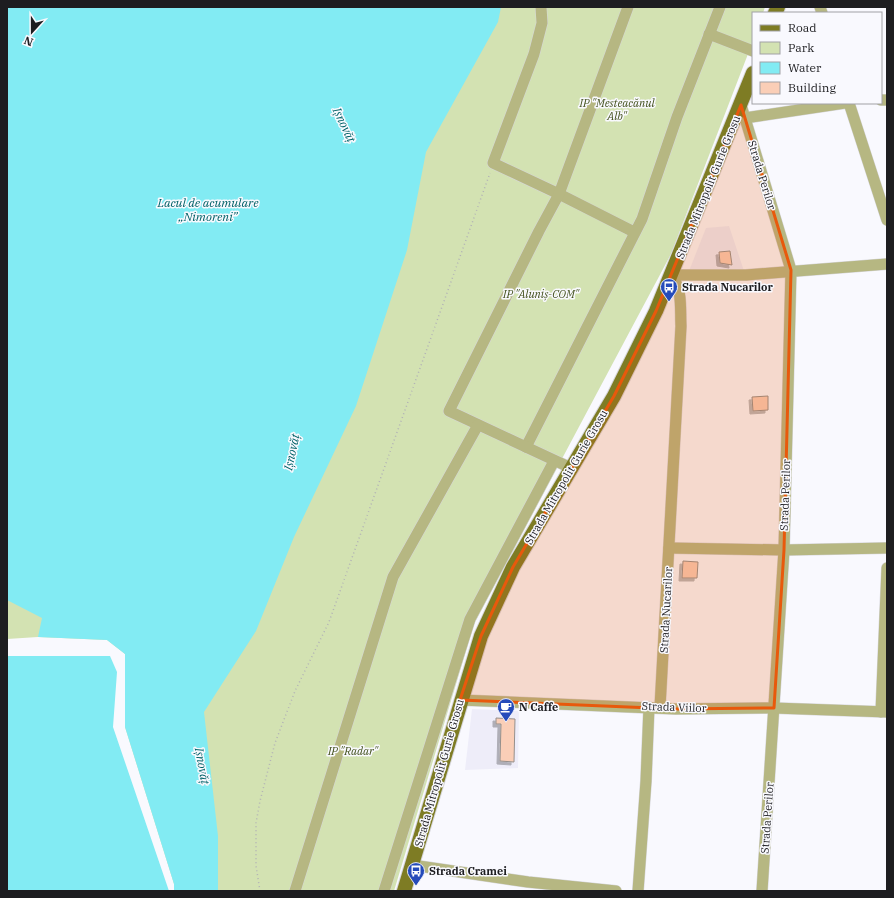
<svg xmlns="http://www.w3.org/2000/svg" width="894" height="898" viewBox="0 0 894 898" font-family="'IBM Plex Serif',serif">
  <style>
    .built { fill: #eeedf9 }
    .green { fill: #d3e2b2 }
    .water { fill: #82ebf3 }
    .building { fill: #faceb7; stroke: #958f8b; filter: url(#shadow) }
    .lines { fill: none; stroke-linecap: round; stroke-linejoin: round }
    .minor-casing { stroke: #d6d6da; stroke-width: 12 }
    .major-casing { stroke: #d6d6da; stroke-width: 16 }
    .path { stroke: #b2b2b6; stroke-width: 1.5; stroke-dasharray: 1 3; stroke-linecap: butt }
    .minor { stroke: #b6b782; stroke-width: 11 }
    .major { stroke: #7e7c24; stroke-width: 14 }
    .marked { fill: #e8590c; fill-opacity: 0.2; stroke: #e8590c; stroke-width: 3; stroke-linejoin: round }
    .labels { text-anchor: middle; stroke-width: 3; stroke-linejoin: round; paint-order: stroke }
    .park-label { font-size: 11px; font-style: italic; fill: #42501c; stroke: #f9f9fe }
    .street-label { font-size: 11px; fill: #1d1d20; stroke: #f9f9fe }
    .poi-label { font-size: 11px; font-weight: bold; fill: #1d1d20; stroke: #f9f9fe; text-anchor: start }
    .water-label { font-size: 12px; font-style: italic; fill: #006167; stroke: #f9f9fe }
  </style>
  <defs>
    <filter id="shadow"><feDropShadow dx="-3" dy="3" stdDeviation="0" flood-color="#0004"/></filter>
  </defs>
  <rect width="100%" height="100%" fill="#f9f9fe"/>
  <g class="built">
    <polygon points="729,226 744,271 689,271 706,228"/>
    <polygon points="472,709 519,711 518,768 465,770"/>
  </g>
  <polygon class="green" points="492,7 765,7 763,13 753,13 753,41 671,254 474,624 394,891 174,891 174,884 125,727 125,654 107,640 38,637 7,639 7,473 417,148"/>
  <g class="water">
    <polygon points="7,7 501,7 498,22 426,152 407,250 356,406 294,537 256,631 204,712 218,836 218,891 174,891 174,884 125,727 125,654 107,640 38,637 42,618 7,600"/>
    <polygon points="7,656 110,656 117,672 113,727 169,891 7,891"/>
  </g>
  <g class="building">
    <polygon points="730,251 732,265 720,263 719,252"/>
    <polygon points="768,396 768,410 753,411 752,397"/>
    <polygon points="683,561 698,562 697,578 682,578"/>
    <polygon points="496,718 515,719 514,762 500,761 501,724 496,724"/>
  </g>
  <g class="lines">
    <g class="minor-casing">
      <g id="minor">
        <polyline points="541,7 542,23 534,54 493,163 559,194 634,232"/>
        <polyline points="820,7 822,13"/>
        <polyline points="709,34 753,51"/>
        <polyline points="881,100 887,100"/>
        <polyline points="849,103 887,220"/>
        <polyline points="741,105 791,270 784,550 762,891"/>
        <polyline points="745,118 845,103"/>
        <polyline points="671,275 746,275 887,264"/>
        <polyline points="526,447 642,219 677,117 720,7"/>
        <polyline points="571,468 449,411 539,231 559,194 628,7"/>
        <polyline points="669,548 784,550 887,548"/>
        <polyline points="460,700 676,709 774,708 887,712"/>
        <path d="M660 707 681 326C680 309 683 289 671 275"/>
        <polyline points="881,712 887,568"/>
        <polyline points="412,865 528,882 616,891"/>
        <polyline points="295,891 393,577 478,425"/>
        <polyline points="384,891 470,619 554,461"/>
        <polyline points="638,891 646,781 649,707"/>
      </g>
    </g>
    <g class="major-casing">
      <g id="major">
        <polyline points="775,13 778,7"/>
        <polyline points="404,891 481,636 513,567 614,396 656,311 753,73"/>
      </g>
    </g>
    <polyline class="path" points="260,891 256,866 256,823 260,801 275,743 295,691 329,622 490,173"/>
    <use href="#minor" class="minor"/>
    <use href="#major" class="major"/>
  </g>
  <path class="marked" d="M741 105 791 270 784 550 774 708 676 709 460 700 481 636 513 567 614 396 656 311Z"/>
  <defs>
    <g id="bus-pin" transform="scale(0.9)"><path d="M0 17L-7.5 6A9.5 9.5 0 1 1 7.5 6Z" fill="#254bba" stroke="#f9f9fe"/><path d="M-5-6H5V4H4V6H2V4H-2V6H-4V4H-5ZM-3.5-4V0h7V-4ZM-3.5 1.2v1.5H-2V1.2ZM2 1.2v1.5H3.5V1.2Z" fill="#fff"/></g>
    <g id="cafe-pin" transform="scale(0.9)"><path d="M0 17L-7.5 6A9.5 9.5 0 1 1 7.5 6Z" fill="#254bba" stroke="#f9f9fe"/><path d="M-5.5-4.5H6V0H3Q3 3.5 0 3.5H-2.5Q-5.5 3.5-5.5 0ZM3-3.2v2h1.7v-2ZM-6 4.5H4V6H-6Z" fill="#fff"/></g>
  </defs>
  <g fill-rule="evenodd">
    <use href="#bus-pin" x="669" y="287"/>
    <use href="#cafe-pin" x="506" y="707"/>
    <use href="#bus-pin" x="416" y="871"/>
  </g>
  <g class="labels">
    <g class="park-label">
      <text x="617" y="107">IP "Mesteacănul<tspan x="617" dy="13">Alb"</tspan></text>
      <text x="541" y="298">IP "Aluniș-COM"</text>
      <text x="353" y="755">IP "Radar"</text>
    </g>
    <g class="street-label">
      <text transform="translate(762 175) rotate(73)" y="4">Strada Perilor</text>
      <text transform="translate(708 187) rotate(-68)" y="4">Strada Mitropolit Gurie Grosu</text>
      <text transform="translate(566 477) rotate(-60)" y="4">Strada Mitropolit Gurie Grosu</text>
      <text transform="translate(785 495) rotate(-88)" y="4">Strada Perilor</text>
      <text transform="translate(666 610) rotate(-87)" y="4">Strada Nucarilor</text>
      <text transform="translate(674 707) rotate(2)" y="4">Strada Viilor</text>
      <text transform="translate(439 773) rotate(-74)" y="4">Strada Mitropolit Gurie Grosu</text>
      <text transform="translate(767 818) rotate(-86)" y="4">Strada Perilor</text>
    </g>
    <g class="poi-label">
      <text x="682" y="291">Strada Nucarilor</text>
      <text x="519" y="711">N Caffe</text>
      <text x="429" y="875">Strada Cramei</text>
    </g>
    <g class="water-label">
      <text transform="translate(344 125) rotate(65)" y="4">Ișnovăț</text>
      <text x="208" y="207">Lacul de acumulare<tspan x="208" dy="14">„Nimoreni”</tspan></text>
      <text transform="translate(292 452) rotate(-78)" y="4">Ișnovăț</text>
      <text transform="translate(202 766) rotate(80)" y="4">Ișnovăț</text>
    </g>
  </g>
  <rect width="894" height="898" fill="none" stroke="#1d1d20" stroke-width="16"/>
  <rect x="752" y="12" width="130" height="92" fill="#f9f9fe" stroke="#a1a1a5"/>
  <rect x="760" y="25" width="20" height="6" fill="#7e7c24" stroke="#a1a1a5"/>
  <text x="788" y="32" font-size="12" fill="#1d1d20">Road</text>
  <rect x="760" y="42" width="20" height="12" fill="#d3e2b2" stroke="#a1a1a5"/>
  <text x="788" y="52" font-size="12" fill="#1d1d20">Park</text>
  <rect x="760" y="62" width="20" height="12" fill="#82ebf3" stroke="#a1a1a5"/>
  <text x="788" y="72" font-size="12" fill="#1d1d20">Water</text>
  <rect x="760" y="82" width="20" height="12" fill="#faceb7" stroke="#a1a1a5"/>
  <text x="788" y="92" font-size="12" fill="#1d1d20">Building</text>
  <g transform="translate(32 32) rotate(201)" stroke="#f9f9fe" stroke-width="3" paint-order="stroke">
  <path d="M0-3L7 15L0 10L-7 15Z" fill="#1d1d20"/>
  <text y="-6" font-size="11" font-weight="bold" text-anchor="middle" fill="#1d1d20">N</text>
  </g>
</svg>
